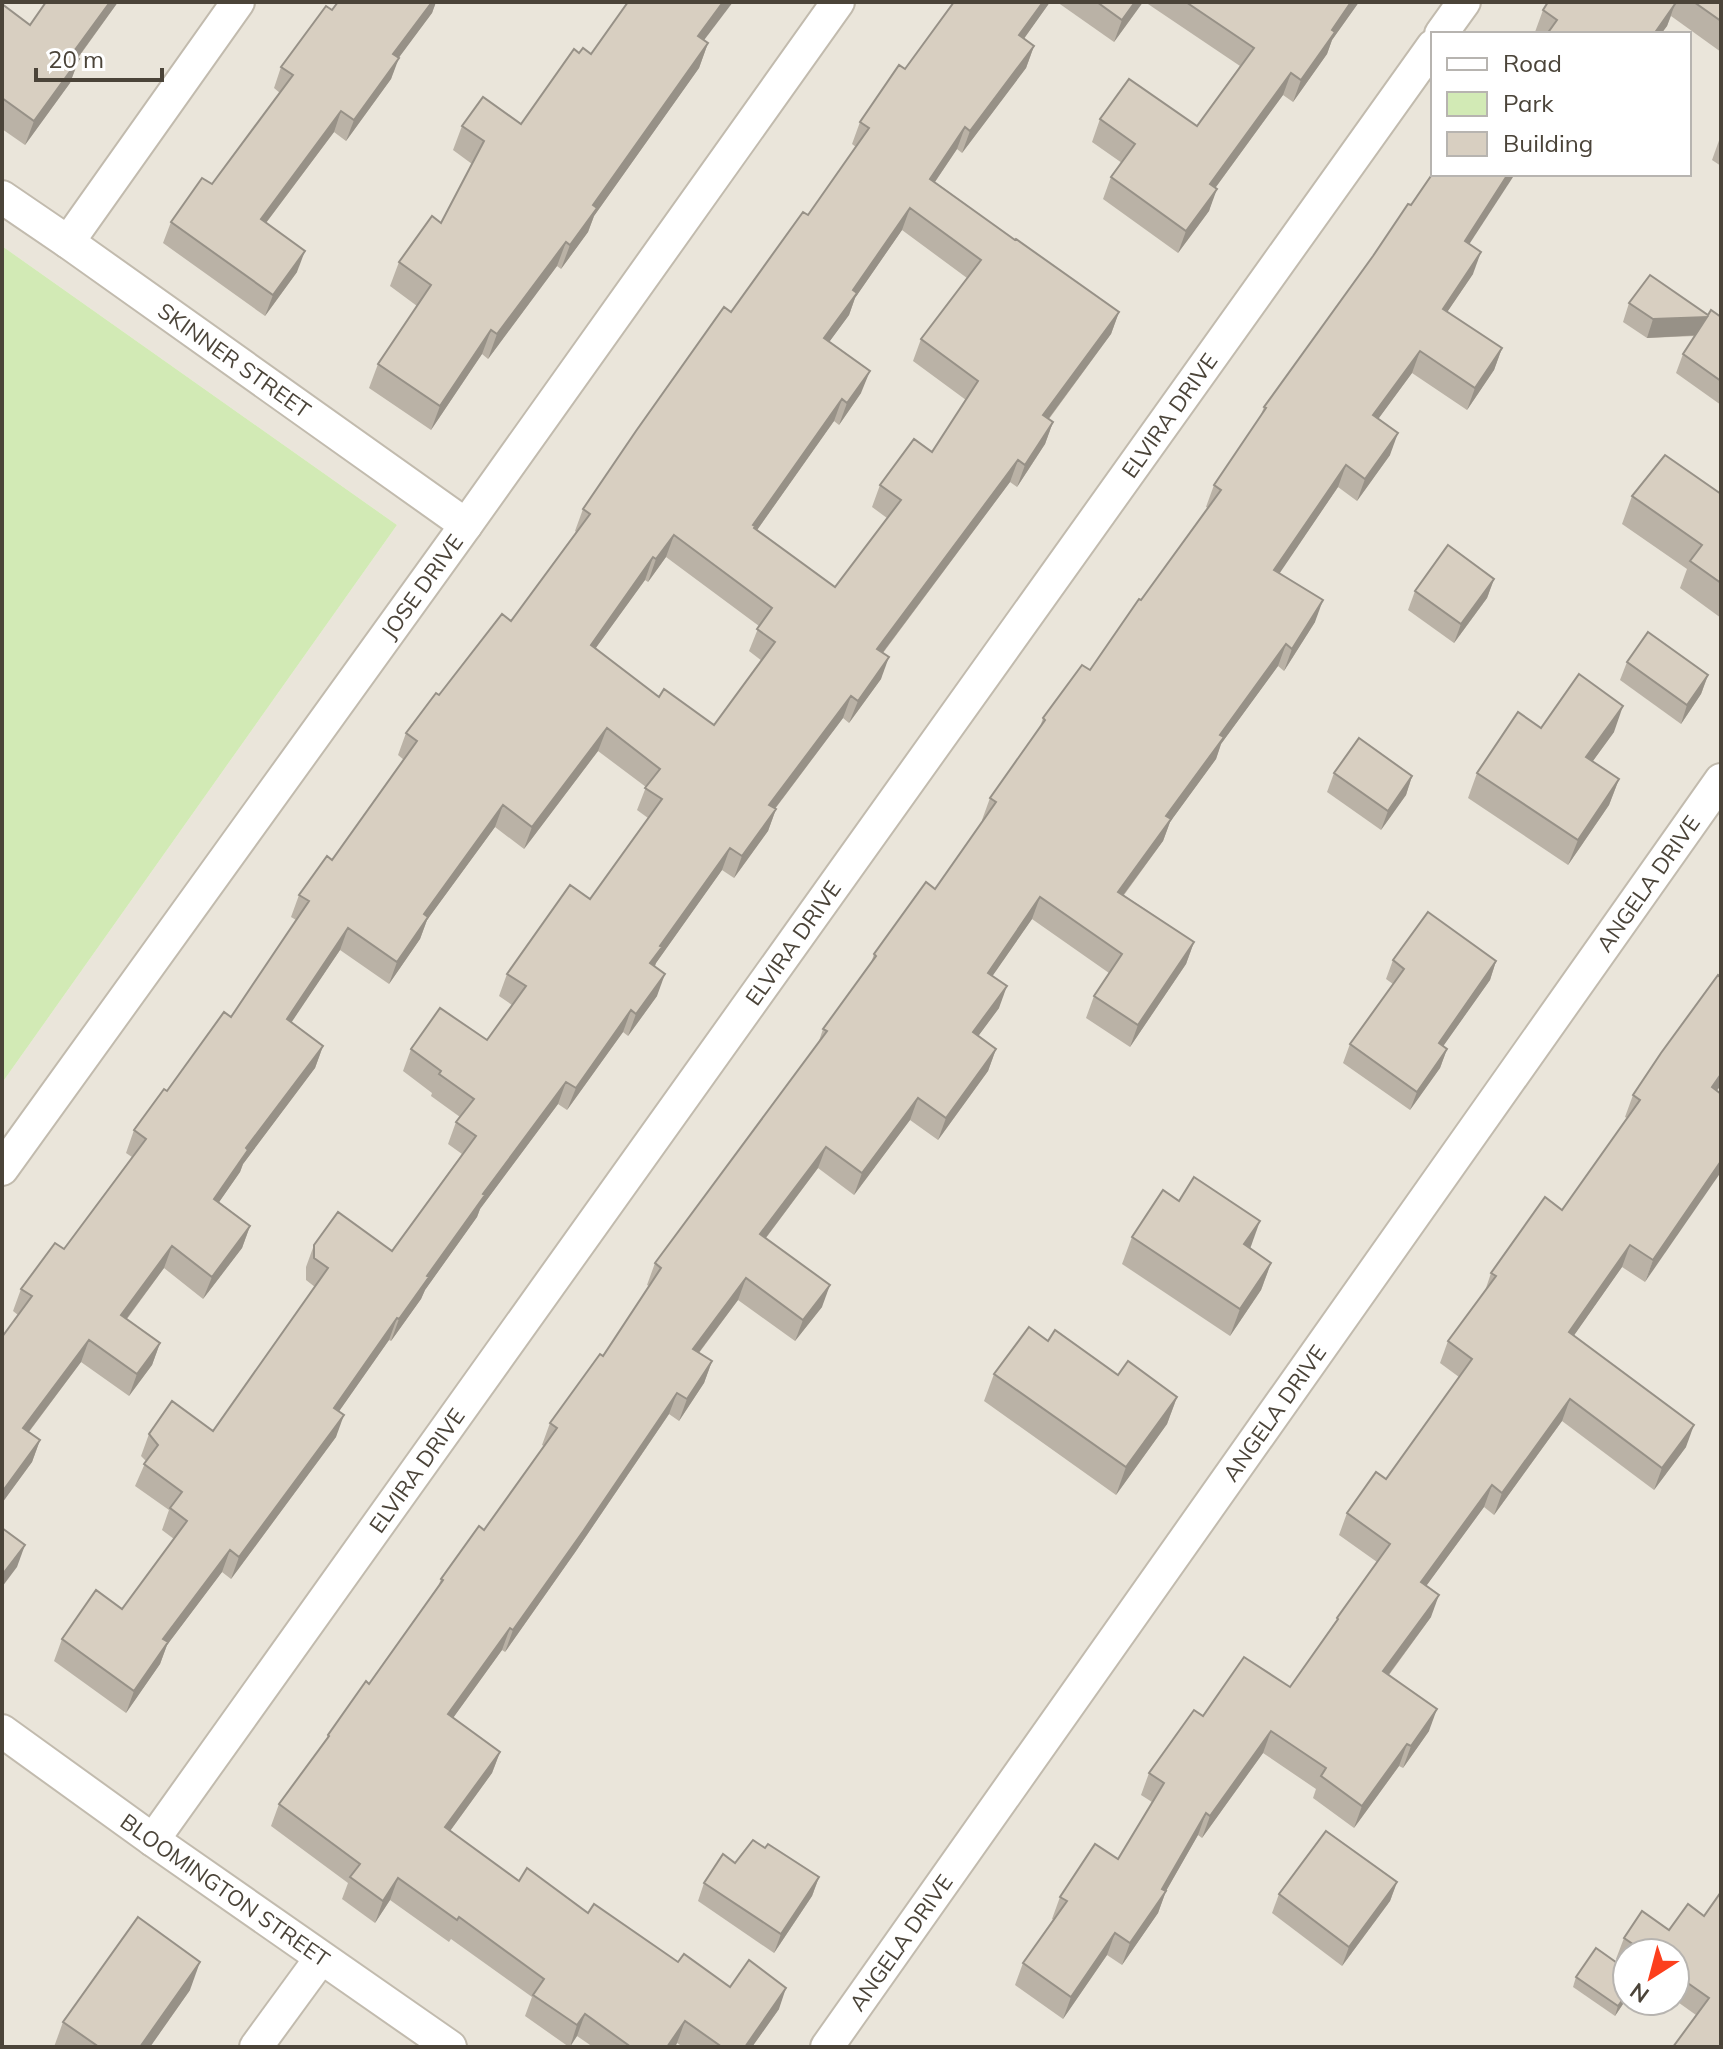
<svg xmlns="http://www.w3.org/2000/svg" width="1723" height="2049" viewBox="0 0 1723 2049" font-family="Mulish,sans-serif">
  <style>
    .residential { fill: #eae5da; fill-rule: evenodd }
    .green { fill: #d2eab5 }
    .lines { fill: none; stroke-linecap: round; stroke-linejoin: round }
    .minor-casing { stroke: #c2bbae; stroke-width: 36 }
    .minor { stroke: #fff; stroke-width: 32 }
    .wall { fill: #bab2a6; fill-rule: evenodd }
    .shaded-wall { fill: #979187 }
    .building { fill: #d8cfc1; stroke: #979187; stroke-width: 2; fill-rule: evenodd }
    .labels { text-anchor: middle; stroke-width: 7; stroke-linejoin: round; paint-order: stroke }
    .street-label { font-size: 22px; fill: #4b4439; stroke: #fff }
  </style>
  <rect width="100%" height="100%" fill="#f6f3ec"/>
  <path class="residential" d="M2 2H1721V2047H2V1083L397 525 2 246ZM1433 34H1689V174H1433ZM1627 1953H1675V2001H1627Z"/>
  <polygon class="green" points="2,246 397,525 2,1083"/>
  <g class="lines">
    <g class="minor-casing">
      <g id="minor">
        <polyline points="1441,34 1464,2"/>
        <path id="s1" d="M2 197 68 242 466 525"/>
        <polyline points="68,242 238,2"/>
        <path id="s2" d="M2 1169 466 525 838 2"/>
        <path id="s3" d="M2 1731 153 1840 450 2047"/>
        <path id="s4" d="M153 1840 1433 46"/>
        <polyline points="256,2047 321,1958"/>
        <path id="s5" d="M827 2047 1721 780"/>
      </g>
    </g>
    <use href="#minor" class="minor"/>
  </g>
  <g class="wall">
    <polygon points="118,2 78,58 79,59 70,83 25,145 2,129 2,4 30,25"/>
    <polygon points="338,2 436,2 432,13 398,58 391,79 346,141 334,132 266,223 297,272 265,316 163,243 171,222 212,184 280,93 274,88 281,67"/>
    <path d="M1050 2 1024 38 1034 46 1026 68 962 153 957 149 935 182 1015 240 1119 312 1111 334 1049 419 1053 422 1045 444 1017 487 1010 482 883 653 881 679 849 723 843 718 775 809H776L768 831 734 878 722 870 656 963 654 967 657 996 628 1036 623 1032 567 1110 558 1104 480 1209 477 1217 425 1290 421 1299 391 1341 389 1340 339 1411 336 1437 231 1579 222 1572 167 1645 160 1664 126 1713 54 1661 62 1639 122 1609 174 1539 162 1530 169 1510 135 1486 146 1461 141 1456 149 1434 213 1431 315 1287 306 1280V1267L314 1245 392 1251 462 1154 448 1144 456 1122 460 1117 431 1096 432 1093 403 1071 411 1049 487 1040 512 1005 499 996 507 974 590 899 648 818 637 810 646 787 598 751 524 849 495 827 427 920 420 939 389 984 340 950 291 1022 323 1046 315 1068 243 1164 240 1172 219 1202 250 1226 242 1248 203 1299 164 1268 127 1319 160 1343 152 1365 129 1396 81 1362 29 1432 40 1440 32 1462 2 1503 18 1315 13 1311 21 1289 64 1249 132 1157 126 1153 134 1130 231 1017 296 920 291 917 299 895 332 860 404 760 398 755 406 733 439 695 511 621 576 532 575 531 583 509 731 312 808 215 856 147 852 144 860 122 905 69ZM902 230 967 278 921 339 913 361 966 400 932 452 880 485 872 507 887 518 835 587 757 530 834 421 839 425 861 393 829 342 849 315 855 298ZM666 557 759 626 749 651 762 661 714 725 659 697 595 649 645 580 648 582Z"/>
    <polygon points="1057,2 1143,2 1114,42"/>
    <polygon points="1145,2 1359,2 1332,40 1327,54 1293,102 1283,95 1216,187 1209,211 1178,253 1103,199 1111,177 1122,163 1092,142 1100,119 1197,126 1240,66"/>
    <polygon points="1548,2 1721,2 1721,52 1671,16 1667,26 1661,34 1538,34 1535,32 1543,10"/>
    <polygon points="704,40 708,43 699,68 594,216 588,232 561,269 557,266 488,359 482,354 431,430 369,388 378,364 417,306 390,286 399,262 441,223 472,164 453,150 462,126 521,124 579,53 591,54"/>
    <polygon points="1721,135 1721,166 1712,160"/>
    <polygon points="1469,244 1473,274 1447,312 1502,348 1494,370 1467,410 1412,373 1378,419 1390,455 1357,501 1338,487 1279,573 1315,622 1284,671 1278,666 1221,744 1216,759 1170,822 1163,841 1124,895 1194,942 1186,964 1130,1047 1086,1018 1094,996 1109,973 1032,919 992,976 999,1008 978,1036 996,1049 988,1071 938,1140 910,1120 854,1195 818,1168 766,1238 822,1307 795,1341 738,1300 699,1353 712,1361 704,1383 679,1421 669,1414 576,1551 505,1652 502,1650 453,1718 500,1752 492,1773 450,1831 519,1881 588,1913 678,1962 779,2009 752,2047 683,2047 677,2043 675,2047 593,2047 577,2036 569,2047 525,2016 532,1997 451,1939 449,1942 390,1900 375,1923 342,1899 348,1883 271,1826 279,1804 325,1742 328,1735 369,1684 438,1587 441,1579 484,1530 544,1446 542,1445 550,1423 603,1356 649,1286 647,1285 655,1263 818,1044 823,1029 871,963 874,954 935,889 983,821 982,820 990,798 1040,727 1043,718 1090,670 1208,508 1206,507 1214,485 1260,417 1264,407"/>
    <polygon points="1629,303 1721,317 1721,405 1676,373 1683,354 1695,336 1647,338 1623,322"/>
    <polygon points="1721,494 1721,618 1680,588 1687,569 1622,524 1632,496"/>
    <polygon points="1494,579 1487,598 1454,643 1408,610 1415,591"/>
    <polygon points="1627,662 1708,675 1701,694 1681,724 1620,680"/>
    <polygon points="1541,728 1614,732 1592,762 1619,779 1609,805 1568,865 1468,798 1477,773"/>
    <polygon points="1334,773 1412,776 1406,795 1381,830 1327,792"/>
    <polygon points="1393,960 1496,961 1490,980 1443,1046 1447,1049 1440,1068 1410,1110 1343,1063 1350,1044 1393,984 1386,979"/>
    <polygon points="1717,1091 1645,1282 1622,1267 1574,1335 1686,1447 1654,1490 1562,1421 1494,1515 1484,1507 1426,1586 1431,1617 1389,1675 1429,1731 1403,1768 1399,1766 1354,1828 1313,1798 1316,1789 1263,1753 1202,1838 1198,1835 1166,1891 1158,1913 1122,1965 1107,1955 1063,2019 1015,1985 1023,1963 1054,1920 1052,1919 1060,1897 1118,1859 1152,1802 1141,1795 1149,1773 1203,1716 1290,1687 1377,1562 1339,1535 1347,1513 1386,1479 1459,1377 1440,1363 1448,1341 1485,1291 1491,1273 1562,1210 1627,1118 1625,1117 1633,1095"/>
    <polygon points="1132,1237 1250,1248 1271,1263 1261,1290 1230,1336 1122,1264"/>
    <polygon points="1048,1341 1118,1375 1177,1397 1167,1424 1116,1495 984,1401 994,1374"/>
    <polygon points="765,1848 819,1877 812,1896 774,1953 698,1901 704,1883 735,1863"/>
    <polygon points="1397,1882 1390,1901 1342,1966 1272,1913 1279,1894"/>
    <polygon points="1704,1916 1721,2047 1696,2015 1675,2000 1675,1953 1627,1953 1627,1966 1616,1959 1624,1938 1669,1930"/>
    <polygon points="1576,1977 1627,1998 1615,2016 1573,1987"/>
    <polygon points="190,1990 150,2047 54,2047 63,2022"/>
  </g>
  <g class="shaded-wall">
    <polygon points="110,2 118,2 63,78 72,54"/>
    <polygon points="432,2 436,2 432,13 386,75 393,54"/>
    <polygon points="723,2 733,2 689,60 698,36"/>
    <polygon points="1043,2 1050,2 1011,57 1019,35"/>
    <polygon points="1135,2 1143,2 1114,42 1122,20"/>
    <polygon points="1351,2 1359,2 1332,40 1327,54 1293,102 1301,80 1332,30"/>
    <polygon points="1675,4 1667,26 1661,34 1654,34"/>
    <polygon points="708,43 699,68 594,216 588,232 561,269 570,245 593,205"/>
    <polygon points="1034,46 1026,68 962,153 970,131"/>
    <polygon points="399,58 391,79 346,141 354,120"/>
    <polygon points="79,59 70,83 25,145 34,121"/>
    <polygon points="1291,73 1283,95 1202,206 1210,184"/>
    <polygon points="341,111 334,132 253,240 261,219"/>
    <polygon points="965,127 957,149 922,201 930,179"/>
    <polygon points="1508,174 1515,174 1457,263 1465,241"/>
    <polygon points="1217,189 1209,211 1178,253 1186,231"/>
    <polygon points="910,208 902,230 855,298 849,315 816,360 824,338 853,290"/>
    <polygon points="566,242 557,266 488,359 497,334"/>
    <polygon points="305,251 297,272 265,316 273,295"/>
    <polygon points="1481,252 1473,274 1435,330 1443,309"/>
    <polygon points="1119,312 1111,334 1035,437 1043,415"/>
    <polygon points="1707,317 1700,335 1647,338 1653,319"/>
    <polygon points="491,330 482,354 431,430 440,406"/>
    <polygon points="1502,348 1494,370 1467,410 1475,388"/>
    <polygon points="1420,351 1412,373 1365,437 1373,415"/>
    <polygon points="870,371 861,393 839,425 847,403"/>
    <polygon points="842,399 834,421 750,540 753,525"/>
    <polygon points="1053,422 1045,444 1017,487 1025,465"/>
    <polygon points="1398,433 1390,455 1357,501 1365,479"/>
    <polygon points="1018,460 1010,482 869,671 877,649"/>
    <polygon points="1346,465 1338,487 1267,592 1274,570"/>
    <polygon points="674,535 666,557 648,582 656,559"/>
    <polygon points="653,557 645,580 582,667 591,645"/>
    <polygon points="1494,579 1487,598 1454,643 1461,624"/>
    <polygon points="1323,600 1315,622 1284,671 1292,649"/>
    <polygon points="1286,644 1278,666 1221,744 1216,759 1170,822 1163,841 1110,913 1118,892 1166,816 1220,735"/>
    <polygon points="889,657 881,679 849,723 858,701"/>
    <polygon points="1708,675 1701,694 1681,724 1687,705"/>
    <polygon points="851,696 843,718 761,827 769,805"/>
    <polygon points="1623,706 1614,732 1577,783 1586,757"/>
    <polygon points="607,728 598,751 524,849 532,827"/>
    <polygon points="1412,776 1406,795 1381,830 1388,811"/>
    <polygon points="1619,779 1609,805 1568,865 1578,840"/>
    <polygon points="503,805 495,827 427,920 420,939 389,984 397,962 424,914"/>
    <polygon points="776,809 768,831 734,878 742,856"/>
    <polygon points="730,848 722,870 656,963 654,969 650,963 660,946"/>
    <polygon points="1040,897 1032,919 980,994 988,973"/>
    <polygon points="348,928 340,950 279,1041 287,1019"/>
    <polygon points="1194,942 1186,964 1130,1047 1138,1025"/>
    <polygon points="1496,961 1490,980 1432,1062 1439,1043"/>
    <polygon points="665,974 657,996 628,1036 636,1014"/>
    <polygon points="1007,986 999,1008 965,1054 973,1032"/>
    <polygon points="631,1010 623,1032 567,1110 576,1088"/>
    <polygon points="323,1046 315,1068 243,1164 240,1172 206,1221 214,1199 246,1148"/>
    <polygon points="996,1049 988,1071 938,1140 946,1118"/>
    <polygon points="1447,1049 1440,1068 1410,1110 1417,1092"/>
    <polygon points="1721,1074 1721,1085 1704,1109 1712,1087"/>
    <polygon points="566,1082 558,1104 480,1209 477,1217 425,1290 421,1299 391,1341 399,1319 483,1194"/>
    <polygon points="918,1098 910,1120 854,1195 862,1173"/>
    <polygon points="826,1147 818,1168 752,1256 760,1234"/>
    <polygon points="1721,1161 1721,1172 1645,1282 1653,1260"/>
    <polygon points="1260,1221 1250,1249 1244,1244"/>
    <polygon points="250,1226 242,1248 203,1299 212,1277"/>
    <polygon points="1630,1245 1622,1267 1561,1354 1569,1332"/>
    <polygon points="172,1246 164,1268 113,1337 121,1315"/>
    <polygon points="1271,1263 1261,1290 1230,1336 1240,1309"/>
    <polygon points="746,1278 738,1300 685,1371 693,1349"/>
    <polygon points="830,1285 822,1307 795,1341 803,1320"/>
    <polygon points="397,1318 389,1340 326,1430 334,1408"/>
    <polygon points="89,1340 81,1362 15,1450 23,1428"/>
    <polygon points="160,1343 152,1365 129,1396 137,1374"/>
    <polygon points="712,1361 704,1383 679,1421 687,1399"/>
    <polygon points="677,1393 669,1414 576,1551 505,1652 513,1630"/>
    <polygon points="1177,1397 1167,1424 1116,1495 1126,1467"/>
    <polygon points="1570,1399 1562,1421 1494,1515 1502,1493"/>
    <polygon points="344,1415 336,1437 231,1579 239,1557"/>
    <polygon points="1694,1425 1686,1447 1654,1490 1662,1468"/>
    <polygon points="40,1440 32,1462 2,1503 2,1492"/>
    <polygon points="1492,1485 1484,1507 1413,1604 1421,1582"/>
    <polygon points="25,1545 17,1567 2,1587 2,1575"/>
    <polygon points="230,1550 222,1572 167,1645 160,1664 126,1713 134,1691 163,1639"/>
    <polygon points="1439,1595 1431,1617 1375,1693 1383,1671"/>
    <polygon points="510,1628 502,1650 440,1736 448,1714"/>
    <polygon points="1437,1709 1429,1731 1403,1768 1411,1746"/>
    <polygon points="1271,1731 1263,1753 1202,1838 1210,1816"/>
    <polygon points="1407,1744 1399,1766 1354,1828 1362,1806"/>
    <polygon points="500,1752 492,1773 437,1849 445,1827"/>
    <polygon points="1206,1813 1198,1835 1166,1891 1158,1913 1122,1965 1130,1943"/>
    <polygon points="819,1877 812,1896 774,1953 781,1934"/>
    <polygon points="398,1878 390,1900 375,1923 383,1901"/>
    <polygon points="1397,1882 1390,1901 1342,1966 1349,1947"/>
    <polygon points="1115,1933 1107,1955 1063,2019 1071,1997"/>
    <polygon points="200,1962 190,1990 150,2047 140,2047"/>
    <polygon points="786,1988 779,2009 752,2047 745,2047"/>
    <polygon points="1627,1994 1627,1998 1615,2016 1618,2006"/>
    <polygon points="585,2014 577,2036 570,2047 577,2025"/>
    <polygon points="685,2021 677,2043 675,2047 667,2047"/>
  </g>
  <g class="building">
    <polygon points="46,2 110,2 72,54 79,59 34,121 2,98 2,4 30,25"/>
    <polygon points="338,2 432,2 393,54 399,58 354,120 341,111 261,219 305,251 273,295 171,222 202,178 212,184 293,75 281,67 326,6 332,10"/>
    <polygon points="628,2 723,2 698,36 708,43 593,205 597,208 570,245 566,242 497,334 491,330 440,406 378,364 431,285 399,262 432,216 441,223 484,141 462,126 483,97 521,124 574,49 579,53 583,48 591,54"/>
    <path d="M954 2H1043L1019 35 1034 46 970 131 965 127 930 179 1015 240 1016 239 1119 312 1043 415 1053 422 1025 465 1018 460 877 649 889 657 858 701 851 696 769 805 776 809 742 856 730 848 660 946 662 947 650 963 665 974 636 1014 631 1010 576 1088 566 1082 483 1194 485 1195 427 1276 429 1277 399 1319 397 1318 334 1408 344 1415 239 1557 230 1550 163 1639 168 1642 134 1691 62 1639 96 1590 122 1609 187 1521 170 1508 182 1492 144 1464 158 1445 149 1434 172 1401 213 1431 328 1268 314 1258V1245L338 1212 392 1251 476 1136 456 1122 474 1099 439 1074 441 1071 411 1049 440 1008 487 1040 526 986 507 974 570 885 590 899 662 799 645 788 660 769 607 728 532 827 503 805 424 914 428 917 397 962 348 928 287 1019 323 1046 246 1148 248 1150 214 1199 250 1226 212 1277 172 1246 121 1315 160 1343 137 1374 89 1340 23 1428 40 1440 2 1492V1337L32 1296 21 1289 55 1243 64 1249 146 1139 134 1130 164 1089 167 1091 224 1012 231 1017 309 901 299 895 327 856 332 860 417 741 406 733 436 693 439 695 502 614 511 621 590 514 583 509 636 431 724 307 731 312 803 212 808 215 869 128 860 122 899 65 905 69ZM910 208 981 260 921 339 978 381 932 452 914 439 880 485 901 500 835 587 754 528 755 526 753 525 842 399 847 403 870 371 824 338 857 293 853 290ZM674 535 772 608 757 629 775 642 714 725 664 689 659 697 591 645 653 557 656 559Z"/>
    <polygon points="1097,2 1135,2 1122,20"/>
    <polygon points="1186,2 1351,2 1332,30 1335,32 1301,80 1291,73 1210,184 1217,189 1186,231 1111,177 1135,144 1100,119 1129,79 1197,126 1254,48"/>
    <polygon points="1548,2 1672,2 1675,4 1654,34 1547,34 1557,20 1543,10"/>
    <polygon points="1694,2 1721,2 1721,21"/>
    <polygon points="1433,173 1433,174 1508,174 1465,241 1481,252 1443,309 1502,348 1475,388 1420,351 1373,415 1398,433 1365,479 1346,465 1274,570 1323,600 1292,649 1286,644 1220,735 1224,737 1166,816 1171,819 1118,892 1194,942 1138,1025 1094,996 1122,954 1040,897 988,973 1007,986 973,1032 996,1049 946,1118 918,1098 862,1173 826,1147 760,1234 830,1285 803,1320 746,1278 693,1349 712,1361 687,1399 677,1393 584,1530 513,1630 510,1628 448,1714 500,1752 445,1827 519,1881 527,1868 588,1913 594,1904 678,1962 684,1954 730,1987 749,1960 786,1988 745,2047 722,2047 685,2021 667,2047 631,2047 585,2014 577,2025 533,1995 544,1979 459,1917 457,1920 398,1878 383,1901 350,1877 360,1864 279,1804 329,1736 328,1735 366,1681 369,1684 443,1580 441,1579 479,1526 484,1530 557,1428 550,1423 600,1354 603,1356 661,1268 655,1263 827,1031 823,1029 876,956 874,954 926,882 935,889 996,802 990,798 1045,720 1043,718 1082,665 1090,670 1139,599 1141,600 1221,490 1214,485 1266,408 1264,407 1373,256 1408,204 1411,205"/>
    <polygon points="1650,275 1708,315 1711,310 1721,317 1721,381 1683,354 1707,317 1653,319 1629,303"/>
    <polygon points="1665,455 1721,494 1721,583 1690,561 1702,545 1632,496"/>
    <polygon points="1448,545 1494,579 1461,624 1415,591"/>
    <polygon points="1648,632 1708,675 1687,705 1627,662"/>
    <polygon points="1579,674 1623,706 1586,757 1619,779 1578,840 1477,773 1518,712 1541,728"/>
    <polygon points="1359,738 1412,776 1388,811 1334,773"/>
    <polygon points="1428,912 1496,961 1439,1043 1447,1049 1417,1092 1350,1044 1404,969 1393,960"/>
    <polygon points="1718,975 1721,978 1721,1074 1712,1087 1721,1094 1721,1161 1653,1260 1630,1245 1569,1332 1694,1425 1662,1468 1570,1399 1502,1493 1492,1485 1421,1582 1439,1595 1383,1671 1437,1709 1411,1746 1407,1744 1362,1806 1321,1776 1326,1768 1271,1731 1210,1816 1206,1813 1162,1889 1166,1891 1130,1943 1115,1933 1071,1997 1023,1963 1067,1901 1060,1897 1095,1844 1118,1859 1164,1783 1149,1773 1194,1710 1203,1716 1244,1657 1290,1687 1338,1619 1337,1618 1390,1544 1347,1513 1376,1472 1386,1479 1472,1359 1448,1341 1496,1276 1491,1273 1545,1197 1562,1210 1640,1100 1633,1095 1661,1053"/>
    <polygon points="1194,1177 1260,1221 1244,1244 1271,1263 1240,1309 1132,1237 1163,1190 1179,1201"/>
    <polygon points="1029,1327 1048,1341 1055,1330 1118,1375 1128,1361 1177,1397 1126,1467 994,1374"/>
    <polygon points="2,1528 25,1545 2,1575"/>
    <polygon points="1326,1831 1397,1882 1349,1947 1279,1894"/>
    <polygon points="753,1840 765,1848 768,1844 819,1877 781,1934 704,1883 723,1854 735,1863"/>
    <polygon points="1721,1892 1721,2047 1673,2047 1709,1998 1675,1974 1675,1953 1646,1953 1624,1938 1642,1911 1669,1930 1688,1904 1704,1916"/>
    <polygon points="138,1917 200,1962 140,2047 99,2047 63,2022"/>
    <polygon points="1596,1948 1627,1970 1627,1994 1618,2006 1576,1977"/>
  </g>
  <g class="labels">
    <g class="street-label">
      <text dy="8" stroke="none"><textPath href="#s1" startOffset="284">SKINNER STREET</textPath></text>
      <text dy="8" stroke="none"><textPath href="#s4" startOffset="1750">ELVIRA DRIVE</textPath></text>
      <text dy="8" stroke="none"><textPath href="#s2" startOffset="718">JOSE DRIVE</textPath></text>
      <text dy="8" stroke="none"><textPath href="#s5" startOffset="1424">ANGELA DRIVE</textPath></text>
      <text dy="8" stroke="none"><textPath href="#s4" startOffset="1102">ELVIRA DRIVE</textPath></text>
      <text dy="8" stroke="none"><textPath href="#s5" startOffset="776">ANGELA DRIVE</textPath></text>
      <text dy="8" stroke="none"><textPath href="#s4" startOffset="454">ELVIRA DRIVE</textPath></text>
      <text dy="8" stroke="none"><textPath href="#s3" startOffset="274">BLOOMINGTON STREET</textPath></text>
      <text dy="8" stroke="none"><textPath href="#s5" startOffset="128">ANGELA DRIVE</textPath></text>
    </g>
  </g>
  <rect width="1723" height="2049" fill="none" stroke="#4b4439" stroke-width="8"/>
  <rect x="1431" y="32" width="260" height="144" fill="#ffffff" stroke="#b7b4b0" stroke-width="2"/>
  <rect x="1447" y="58" width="40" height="12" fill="#ffffff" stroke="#b7b4b0" stroke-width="2"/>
  <text x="1503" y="72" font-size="24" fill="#4b4439">Road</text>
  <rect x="1447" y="92" width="40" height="24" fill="#d2eab5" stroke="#b7b4b0" stroke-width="2"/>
  <text x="1503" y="112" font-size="24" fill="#4b4439">Park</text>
  <rect x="1447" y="132" width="40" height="24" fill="#d8cfc1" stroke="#b7b4b0" stroke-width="2"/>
  <text x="1503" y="152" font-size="24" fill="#4b4439">Building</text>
  <g transform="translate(1651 1977) rotate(216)"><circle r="38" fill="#ffffff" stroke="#b7b4b0" stroke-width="2"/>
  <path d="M0-6L14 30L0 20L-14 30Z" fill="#fc3f1d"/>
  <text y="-12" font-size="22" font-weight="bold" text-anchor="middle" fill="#4b4439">N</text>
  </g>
  <path d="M36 68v12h126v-12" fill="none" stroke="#4b4439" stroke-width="4"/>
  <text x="48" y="68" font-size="24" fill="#4b4439" stroke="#ffffff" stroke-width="6" paint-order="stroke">20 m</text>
</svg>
